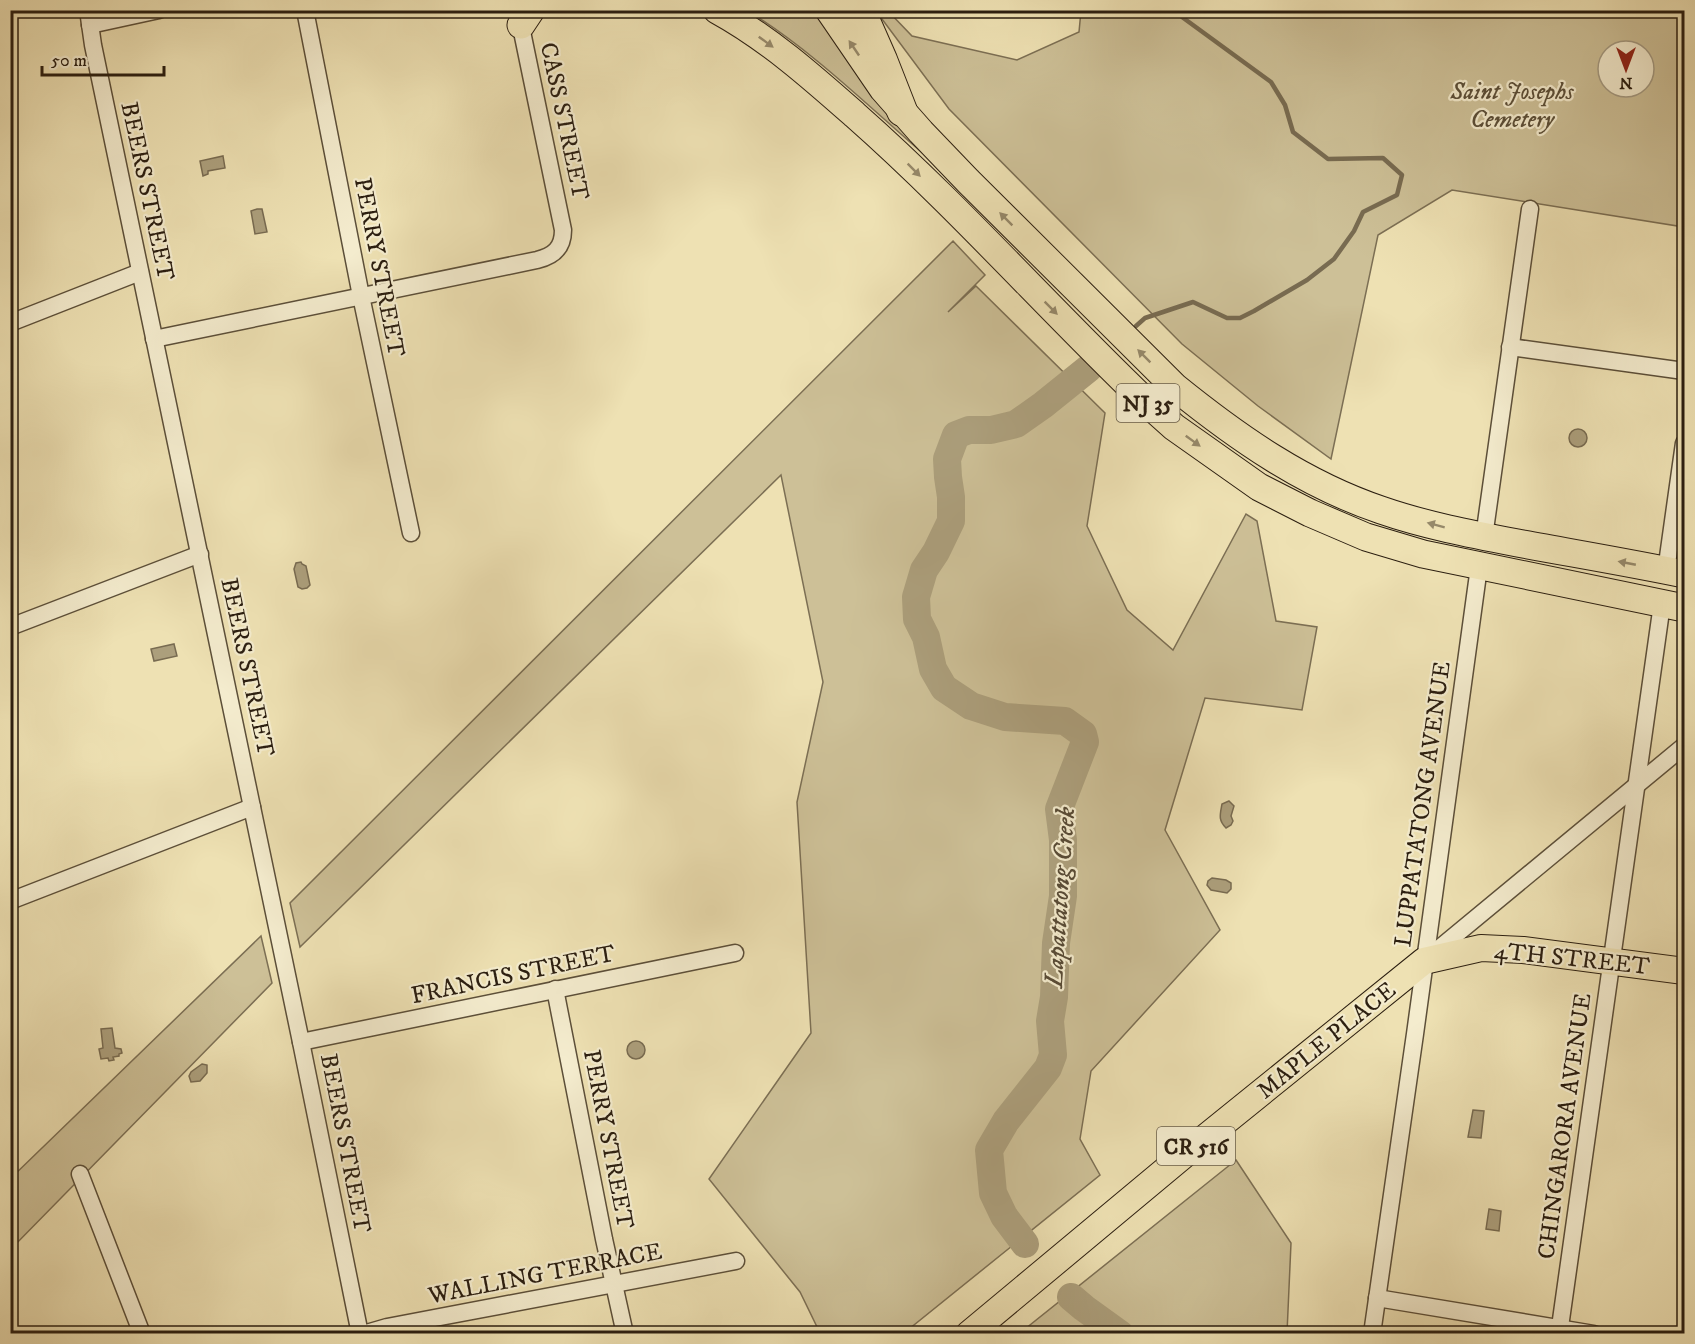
<svg xmlns="http://www.w3.org/2000/svg" width="1695" height="1344" viewBox="0 0 1695 1344" font-family="'IM FELL DW Pica',serif">
  <style>
    .green { fill: #cdc097; stroke: #7c6f54; stroke-width: 1.5; fill-rule: evenodd }
    .water { fill: #ac9f7c; stroke: #786b51; stroke-width: 1.5 }
    .lines { fill: none; stroke-linecap: round; stroke-linejoin: round }
    .stream { stroke: #786b51; stroke-width: 4.5 }
    .river { stroke: #ac9f7c; stroke-width: 28 }
    .minor-casing { stroke: #5c4f39; stroke-width: 19 }
    .primary-casing { stroke: #2b1e10; stroke-width: 28 }
    .trunk-casing { stroke: #2b1e10; stroke-width: 29 }
    .motorway-casing { stroke: #2b1e10; stroke-width: 32 }
    .minor { stroke: #f4ecce; stroke-width: 16 }
    .primary { stroke: #eee1b3; stroke-width: 26 }
    .trunk { stroke: #eee1b3; stroke-width: 27 }
    .motorway { stroke: #eee1b3; stroke-width: 30 }
    .oneway { fill: #96896a }
    .labels { text-anchor: middle; stroke-width: 4.5; stroke-linejoin: round; paint-order: stroke }
    .shield { fill: #f4ecce; stroke: #675c49; stroke-width: 1.5 }
    .shield-label { font-size: 22px; font-weight: bold; fill: #2b1e10 }
    .park-label { font-size: 24px; font-style: italic; fill: #5c4f38; stroke: #f4ecce }
    .street-label { font-size: 24px; fill: #2b1e10; stroke: #f4ecce }
    .water-label { font-size: 26px; font-style: italic; fill: #584b36; stroke: #f4ecce }
  </style>
  <rect width="100%" height="100%" fill="#eee1b3"/>
  <filter id="stains"><feTurbulence type="fractalNoise" baseFrequency=".00333" numOctaves="4"/><feColorMatrix values="0 0 0 0 .2 0 0 0 0 .09 0 0 0 0 .02 0 0 0 .5 -.17"/></filter>
  <radialGradient id="worn" r=".72"><stop offset=".6" stop-color="#630" stop-opacity="0"/><stop offset="1" stop-color="#630" stop-opacity=".3"/></radialGradient>
  <g class="green">
    <path d="M748 11H816L927 157C869 107 813 51 748 11Z"/>
    <path d="M876 11H888L912 36 1017 60 1079 32 1081 11H1684V227L1452 190 1378 235 1331 459 1258 406 1182 344 949 109ZM1608 51H1644V87H1608Z"/>
    <polygon points="953,241 985,275 948,312 976,286 1105,413 1087,526 1127,610 1173,650 1246,514 1257,521 1276,621 1317,627 1302,710 1205,698 1165,830 1220,930 1091,1071 1080,1139 1100,1175 904,1333 820,1333 800,1292 709,1179 811,1033 797,802 823,682 781,475 300,947 290,903"/>
    <polygon points="261,936 272,983 11,1249 11,1178"/>
    <polygon points="1236,1160 1291,1243 1287,1333 1020,1333"/>
  </g>
  <g class="water">
    <polygon points="223,156 225,168 208,171 208,174 203,176 200,161"/>
    <polygon points="257,209 262,209 267,232 255,234 251,211"/>
    <circle cx="1578" cy="438" r="9"/>
    <polygon points="301,562 302,564 306,566 310,585 307,588 302,589 298,587 294,569 296,563"/>
    <polygon points="174,644 177,656 154,661 151,649"/>
    <path d="M1229 801 1234 806 1231 816 1233 821 1231 825 1226 828C1218 820 1220 815 1222 804Z"/>
    <polygon points="1212,878 1226,880 1231,883 1231,889 1227,893 1211,890 1207,885 1208,881"/>
    <polygon points="112,1028 115,1048 121,1049 122,1053 119,1054 119,1056 113,1057 114,1060 109,1061 108,1058 101,1059 99,1049 103,1048 101,1029"/>
    <circle cx="636" cy="1050" r="9"/>
    <polygon points="202,1064 207,1065 207,1073 200,1081 191,1082 189,1076 191,1072"/>
    <polygon points="1473,1110 1484,1111 1481,1138 1468,1137"/>
    <polygon points="1489,1209 1501,1211 1499,1231 1486,1229"/>
  </g>
  <g class="lines">
    <polyline class="stream" points="1136,326 1145,318 1193,302 1227,318 1240,318 1254,311 1307,280 1334,259 1354,231 1363,212 1397,195 1402,175 1383,158 1328,159 1293,132 1285,105 1271,82 1182,17 1182,10"/>
    <g class="river">
      <polyline points="1025,1244 1004,1216 993,1193 989,1150 1006,1121 1048,1068 1053,1055 1050,1021 1054,997 1056,943 1063,896 1063,840 1059,809 1085,742 1083,734 1065,721 1005,717 971,706 944,688 933,669 926,637 917,619 916,597 924,570 936,552 951,521 951,497 948,477 947,459 956,435 969,430 991,430 1016,424 1043,405 1089,368"/>
      <polyline points="1071,1297 1084,1308 1120,1334"/>
    </g>
    <g class="minor-casing">
      <g id="minor">
        <polyline points="88,10 93,45 301,1042 360,1334"/>
        <polyline points="305,10 361,296 411,533"/>
        <polyline points="90,25 159,10"/>
        <polyline points="10,323 140,272"/>
        <path d="M154 339 537 260C554 256 563 248 563 230L519 17"/>
        <polyline points="1510,347 1684,371"/>
        <polyline points="1484,537 1530,209"/>
        <polyline points="1666,571 1684,443"/>
        <polyline points="10,627 200,554"/>
        <polyline points="10,901 252,807"/>
        <polyline points="1430,956 1684,746"/>
        <polyline points="555,989 604,1239 625,1334"/>
        <polyline points="301,1042 735,953"/>
        <polyline points="80,1174 142,1334"/>
        <polyline points="1377,1298 1594,1334"/>
        <polyline points="363,1334 387,1327 736,1261"/>
        <polyline points="1372,1334 1415,1034 1479,567"/>
        <polyline points="1559,1334 1662,604"/>
      </g>
    </g>
    <g class="primary-casing">
      <polyline id="primary" points="969,1334 1185,1154 1424,961 1481,948 1523,950 1684,971"/>
    </g>
    <g class="trunk-casing">
      <g id="trunk">
        <path d="M717 10C768 38 812 77 855 115 957 205 1047 307 1145 401L1174 427 1259 487 1310 513 1366 537 1423 554 1684 608"/>
        <path d="M829 10 883 89 921 132 968 181 1175 387C1238 438 1304 484 1381 510 1427 526 1476 535 1523 544 1577 554 1631 563 1684 574"/>
        <polyline points="521,25 531,10"/>
      </g>
    </g>
    <g class="motorway-casing">
      <polyline id="motorway" points="860,10 882,60 902,111"/>
    </g>
    <use href="#minor" class="minor"/>
    <use href="#primary" class="primary"/>
    <use href="#trunk" class="trunk"/>
    <use href="#motorway" class="motorway"/>
  </g>
  <defs><path id="oneway-solid" d="M-6-.8H1V-3.2L6.5 0L1 3.2V.8H-6Z" transform="scale(1.5)"/></defs>
  <g class="oneway">
    <use href="#oneway-solid" transform="translate(766 42) rotate(36)"/>
    <use href="#oneway-solid" transform="translate(854 48) rotate(-124)"/>
    <use href="#oneway-solid" transform="translate(914 170) rotate(45)"/>
    <use href="#oneway-solid" transform="translate(1006 219) rotate(-135)"/>
    <use href="#oneway-solid" transform="translate(1051 308) rotate(45)"/>
    <use href="#oneway-solid" transform="translate(1144 356) rotate(-135)"/>
    <use href="#oneway-solid" transform="translate(1193 441) rotate(36)"/>
    <use href="#oneway-solid" transform="translate(1436 525) rotate(-165)"/>
    <use href="#oneway-solid" transform="translate(1627 563) rotate(-169)"/>
  </g>
  <g class="labels">
    <g class="shield">
      <rect x="1116.5" y="384" width="63" height="38" rx="4.5"/>
      <rect x="1157" y="1127" width="78" height="38" rx="4.5"/>
    </g>
    <g class="shield-label">
      <text x="1148" y="411">NJ 35</text>
      <text x="1196" y="1154">CR 516</text>
    </g>
    <g class="park-label">
      <text x="1512" y="99">Saint Josephs<tspan x="1512" dy="28">Cemetery</tspan></text>
    </g>
    <g class="street-label">
      <text transform="translate(565 121) rotate(78)" y="8">CASS STREET</text>
      <text transform="translate(148 191) rotate(78)" y="8">BEERS STREET</text>
      <text transform="translate(380 267) rotate(79)" y="8">PERRY STREET</text>
      <text transform="translate(248 667) rotate(78)" y="8">BEERS STREET</text>
      <text transform="translate(1422 804) rotate(-82)" y="8">LUPPATATONG AVENUE</text>
      <text transform="translate(1572 958) rotate(6)" y="8">4TH STREET</text>
      <text transform="translate(513 974) rotate(-12)" y="8">FRANCIS STREET</text>
      <text transform="translate(1326 1040) rotate(-39)" y="8">MAPLE PLACE</text>
      <text transform="translate(1564 1126) rotate(-82)" y="8">CHINGARORA AVENUE</text>
      <text transform="translate(609 1139) rotate(79)" y="8">PERRY STREET</text>
      <text transform="translate(346 1143) rotate(79)" y="8">BEERS STREET</text>
      <text transform="translate(545 1273) rotate(-11)" y="8">WALLING TERRACE</text>
    </g>
    <g class="water-label">
      <text transform="translate(1059 897) rotate(-86)" y="9">Lapattatong Creek</text>
    </g>
  </g>
  <rect width="1695" height="1344" fill="none" stroke="#eee1b3" stroke-width="36"/>
  <rect x="12" y="12" width="1671" height="1320" fill="none" stroke="#2b1e10" stroke-width="3"/>
  <rect x="18" y="18" width="1659" height="1308" fill="none" stroke="#2b1e10" stroke-width="1.5"/>
  <g transform="translate(1626 69) rotate(180)"><circle r="28" fill="#f4ecce" stroke="#a49a82" stroke-width="1.5"/>
  <path d="M0-4.5L10 22L0 15L-10 22Z" fill="#8f2418"/>
  <text y="-9" font-size="16" font-weight="bold" text-anchor="middle" fill="#2b1e10">N</text>
  </g>
  <path d="M42 66v9h122v-9" fill="none" stroke="#2b1e10" stroke-width="3"/>
  <text x="51" y="66" font-size="18" fill="#2b1e10" stroke="#f4ecce" stroke-width="4.5" paint-order="stroke">50 m</text>
  <rect width="100%" height="100%" filter="url(#stains)"/>
  <rect width="100%" height="100%" fill="url(#worn)"/>
</svg>
